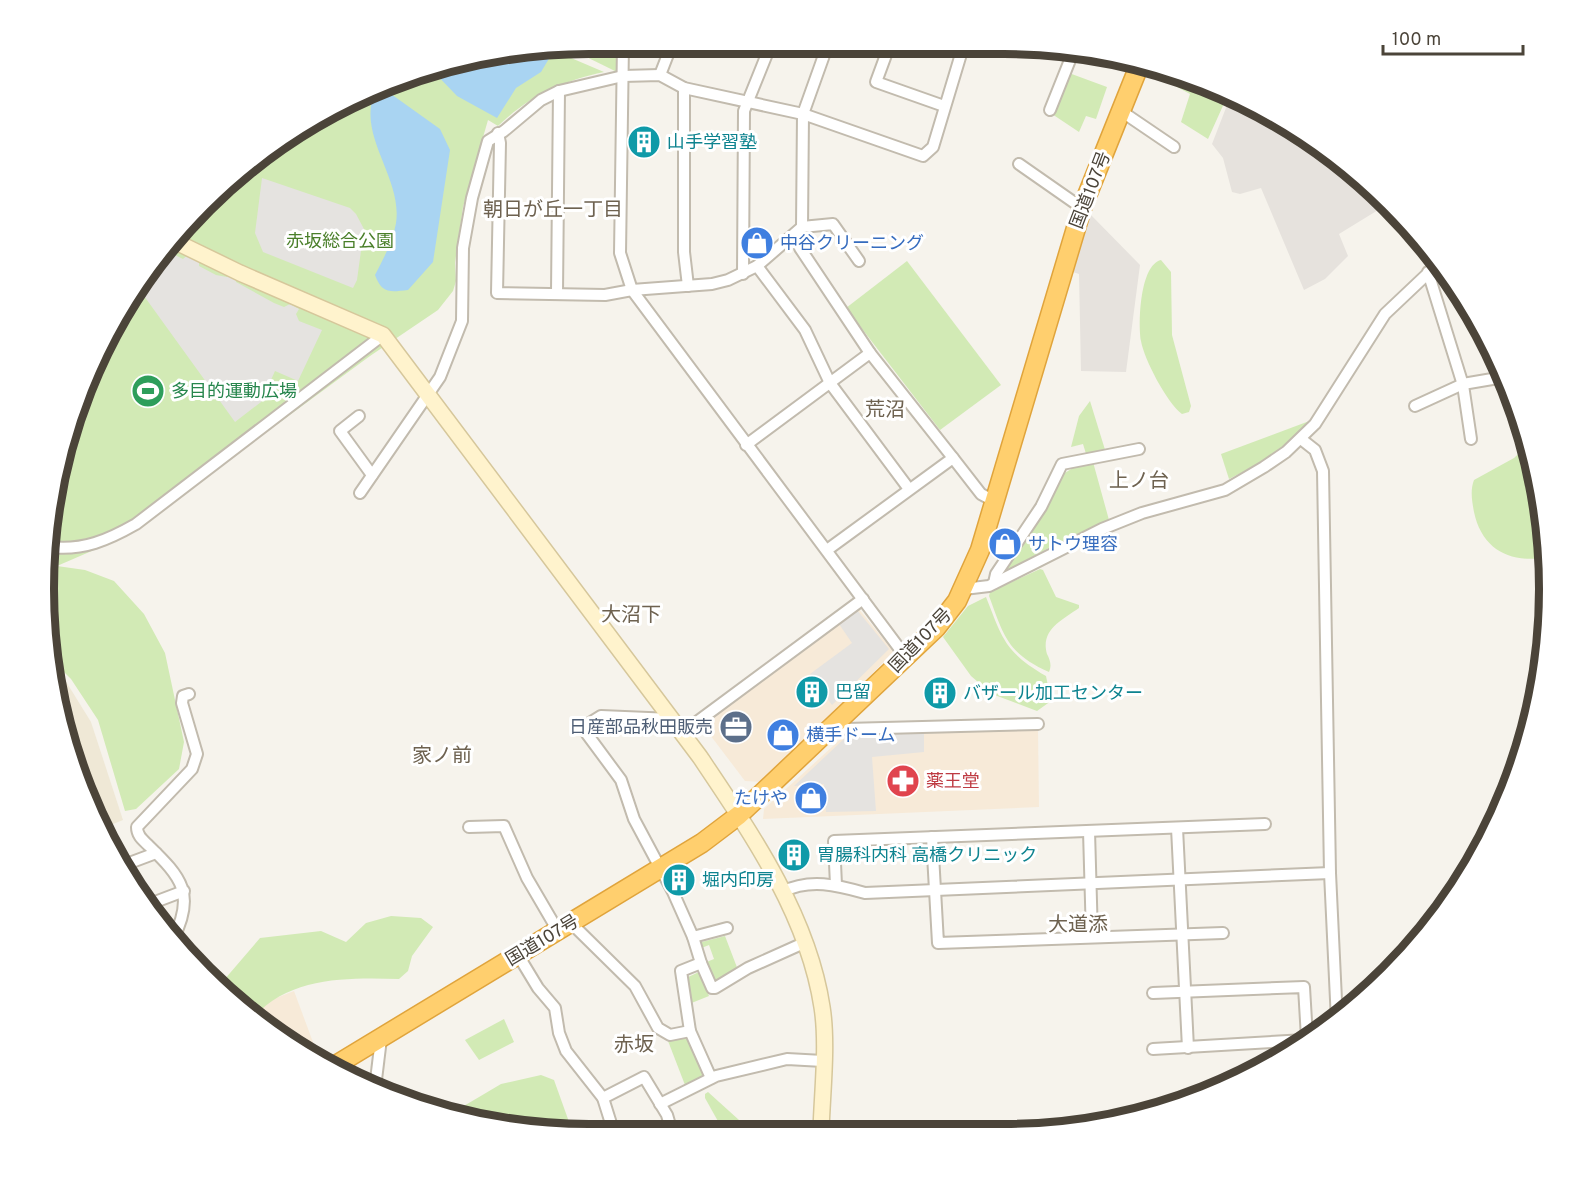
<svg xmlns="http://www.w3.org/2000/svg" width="1593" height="1178" viewBox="0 0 1593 1178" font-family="Overpass,'Noto Sans JP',sans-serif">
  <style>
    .commercial { fill: #f7ead8 }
    .industrial { fill: #e6e2dd }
    .education { fill: #efe8d6 }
    .green { fill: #d2eab5 }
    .parking { fill: #e5e3e0 }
    .water { fill: #a9d4f2 }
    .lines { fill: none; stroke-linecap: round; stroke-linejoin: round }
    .street-casing { stroke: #c2bbae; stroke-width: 14 }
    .secondary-casing { stroke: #d6c79b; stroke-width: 18 }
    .highway-casing { stroke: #e0a43c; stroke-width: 21 }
    .street { stroke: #fff; stroke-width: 10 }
    .secondary { stroke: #fff3cd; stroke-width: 15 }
    .highway { stroke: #ffcf6e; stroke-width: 18 }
    .labels { text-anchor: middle; stroke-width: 6; stroke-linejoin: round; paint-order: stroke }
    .culture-label { font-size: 18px; fill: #0d838f; stroke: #fff; text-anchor: start }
    .street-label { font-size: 18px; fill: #4b4439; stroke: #fff }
    .park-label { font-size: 18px; fill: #4a7f2a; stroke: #fff }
    .shop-label { font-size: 18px; fill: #366cbe; stroke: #fff; text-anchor: start }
    .leisure-label { font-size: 18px; fill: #27864d; stroke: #fff; text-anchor: start }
    .service-label { font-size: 18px; fill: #4e5e75; stroke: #fff; text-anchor: end }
    .health-label { font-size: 18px; fill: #be3a42; stroke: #fff; text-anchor: start }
    .neighbourhood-label { font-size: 20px; fill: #6e6250; stroke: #fff }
    .rim { fill: none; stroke: #4b4439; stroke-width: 8 }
  </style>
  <rect width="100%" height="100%" fill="#f6f3ec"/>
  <g class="commercial">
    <polygon points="858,608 894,652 762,782 745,781 701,723"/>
    <polygon points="1038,728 1039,807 763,819 764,809 844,736 928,729"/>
    <polygon points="294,991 320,1061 318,1062 245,1010"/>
  </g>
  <g class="industrial">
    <polygon points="1229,100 1307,135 1383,207 1339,234 1348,256 1325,279 1304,290 1261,188 1240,194 1232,192 1223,158 1212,144"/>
    <polygon points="1089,213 1140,265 1126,372 1081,371 1079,274 1073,272"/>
  </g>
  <polygon class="education" points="56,672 65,680 91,722 123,820 103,828 85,797"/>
  <g class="green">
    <polygon points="589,44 617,44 617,72 566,47"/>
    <path d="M550 49 604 72C562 81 529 96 498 126L488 120 463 207 455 263 456 281 453 291 438 310 370 356 124 537 57 566 85 570 114 581 144 614 165 653 184 742 179 769 136 809 125 811 98 720 71 679 53 661 45 625 54 482 100 347 179 229 316 117 447 62Z"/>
    <polygon points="1149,64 1226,99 1208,139 1181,122 1190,94 1146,70"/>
    <polygon points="1069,73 1107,87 1096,119 1086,116 1079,132 1052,114"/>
    <path d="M1161 260 1171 272 1172 335 1191 406 1189 412 1182 414C1167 403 1144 359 1141 341 1138 322 1140 265 1161 260Z"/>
    <polygon points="907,261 1001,385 940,430 846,308"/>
    <polygon points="1090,401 1106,453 1087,457 1083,444 1071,447 1079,416"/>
    <path d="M1312 420C1287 445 1261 464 1229 479L1221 454Z"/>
    <path d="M1529 444 1548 554 1547 557C1511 564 1482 550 1474 512 1472 501 1470 490 1474 480L1514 458Z"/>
    <polygon points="1093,462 1109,520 1054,545 999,575 1030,528 1045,512 1063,474 1078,465"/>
    <path d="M1040 569 1043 570 1056 597 1079 605V608C1062 620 1040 630 1047 654 1050 660 1052 665 1049 672 1007 653 1004 636 989 596L990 592Z"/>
    <path d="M986 597C1003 640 1005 652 1046 676L1051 701 1037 711 992 694 971 676 943 637 968 606Z"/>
    <path d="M391 916 421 918 433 927 412 956 408 971 399 979C348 978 291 976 254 1017L218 987 260 938 321 931 346 942 366 923Z"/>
    <polygon points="725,936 738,970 716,982 704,963 714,959 709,945 699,949 698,943"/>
    <polygon points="699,972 709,996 689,1004 686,978"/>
    <polygon points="504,1019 514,1042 479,1060 465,1040"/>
    <polygon points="678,1037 684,1037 691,1043 703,1076 685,1085 668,1041"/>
    <polygon points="541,1075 554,1080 573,1133 553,1133 452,1113 501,1084"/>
    <polygon points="708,1092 739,1120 742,1132 724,1132 705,1098 705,1094"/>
  </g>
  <g class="parking">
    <polygon points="262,178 350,208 356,214 364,229 357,280 353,288 263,252 255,233"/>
    <polygon points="165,250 183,259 190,253 199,258 199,266 216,275 227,277 229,273 235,276 236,282 274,303 284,307 290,304 299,309 296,314 299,321 322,330 298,381 275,371 261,402 235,422 139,289"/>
    <polygon points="857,610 889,649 832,705 810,674 852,643 839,624"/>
    <polygon points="924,731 924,752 872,757 876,811 826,812 824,784 794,786 845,738"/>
  </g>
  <g class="water">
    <polygon points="547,49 553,52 541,72 516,88 497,118 457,96 431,69 447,62"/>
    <path d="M384 89 440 129 450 150 433 262 408 290C390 292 382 294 375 275 383 259 393 242 396 223 403 178 356 135 375 92Z"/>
  </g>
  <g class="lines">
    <g class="street-casing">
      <g id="street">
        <polyline points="623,44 620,253 632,290 905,656"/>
        <polyline points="746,44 767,52"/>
        <polyline points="890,44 876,82 944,106"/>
        <polyline points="660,75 672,44"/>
        <polyline points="684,88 684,252 688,286"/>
        <polyline points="1050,110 1074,50"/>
        <polyline points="1121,111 1174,147"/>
        <polyline points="498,133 500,143 497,293 605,295 632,290 712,284 728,280 757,266 802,227 833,224 859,261"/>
        <polyline points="1019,164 1082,208"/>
        <polyline points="802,227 803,114 828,44"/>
        <polyline points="800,248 870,353 953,458 827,550"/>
        <polyline points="757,266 805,330 830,383 909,489"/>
        <polyline points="1428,272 1463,385 1471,439"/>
        <polyline points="743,274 744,111 771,44"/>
        <polyline points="557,293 559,91"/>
        <polyline points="1415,406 1463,384 1504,377"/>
        <polyline points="359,416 340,431 372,475"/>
        <polyline points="1301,439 1315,450 1323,471 1330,873 1337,1021"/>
        <polyline points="746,445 870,353"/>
        <polyline points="953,458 981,494 996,502"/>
        <polyline points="360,493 440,377 462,321 463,248 472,198 488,141 504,131 541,100 559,91 623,76 660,75 684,88 803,114 923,156 933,147 964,44"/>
        <path d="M50 547C83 551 108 540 136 524L383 335"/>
        <polyline points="994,583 996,574 1041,507 1062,464 1139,449"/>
        <polyline points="964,589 989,586 1102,529 1142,513 1225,490 1264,467 1286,452 1315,424 1385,314 1440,262"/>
        <polyline points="672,719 601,716 585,726 587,734 621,780 634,819 673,892 693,937 701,963 681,971 690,1031 711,1078"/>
        <polyline points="836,725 846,729 1038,724"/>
        <polyline points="682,733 863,599"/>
        <polyline points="469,827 504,826 527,878 558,931"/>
        <polyline points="1177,828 1188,1048"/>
        <polyline points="1089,831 1092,937"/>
        <polyline points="932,837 938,943 1223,933"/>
        <polyline points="124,865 156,853"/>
        <polyline points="836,885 834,841 1265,824"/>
        <path d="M782 892C810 878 837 885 865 893L1330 873"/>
        <polyline points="147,905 184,891"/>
        <polyline points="571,923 635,986 658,1028 670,1035 690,1031"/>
        <polyline points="693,937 727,928"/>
        <path d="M173 939C196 894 181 877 149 846 143 840 137 836 137 827L192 769 197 754 182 703 183 696 189 694"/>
        <polyline points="518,955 538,988 555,1008 559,1033 566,1051 603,1098 614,1133"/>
        <polyline points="701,963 712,988 715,988 748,968 806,942"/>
        <polyline points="1153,993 1304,987 1307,1038"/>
        <polyline points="1153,1049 1305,1040"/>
        <polyline points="375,1088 381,1039"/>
        <polyline points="603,1098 644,1077 667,1115 672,1132"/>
        <polyline points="660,1104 716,1076 787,1059 823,1061"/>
      </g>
    </g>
    <g class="secondary-casing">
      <path id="secondary" d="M172 240 240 273 383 335 700 757C751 833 808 915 822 1007 828 1044 822 1094 821 1131"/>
    </g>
    <g class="highway-casing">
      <polyline id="highway" points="331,1068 702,843 739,815 936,628 957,601 980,550 1082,208 1141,61"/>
    </g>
    <use href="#street" class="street"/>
    <use href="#secondary" class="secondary"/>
    <use href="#highway" class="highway"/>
  </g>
  <defs>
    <g id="building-disc" transform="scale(1.725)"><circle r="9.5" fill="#0f9aa8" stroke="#fff"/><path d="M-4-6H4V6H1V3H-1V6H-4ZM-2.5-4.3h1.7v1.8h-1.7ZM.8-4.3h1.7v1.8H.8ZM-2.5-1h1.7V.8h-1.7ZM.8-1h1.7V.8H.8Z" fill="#fff"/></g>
    <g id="shop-disc" transform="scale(1.725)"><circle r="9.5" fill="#3f7fe0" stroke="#fff"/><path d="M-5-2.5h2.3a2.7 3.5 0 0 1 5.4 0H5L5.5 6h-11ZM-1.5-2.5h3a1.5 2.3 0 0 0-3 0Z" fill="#fff"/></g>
    <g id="stadium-disc" transform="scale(1.725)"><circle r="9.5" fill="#2e9e5b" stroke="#fff"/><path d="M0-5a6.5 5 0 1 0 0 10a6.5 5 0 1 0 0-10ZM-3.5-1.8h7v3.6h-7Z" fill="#fff"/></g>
    <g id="office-disc" transform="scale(1.725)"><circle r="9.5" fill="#5c6f8a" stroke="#fff"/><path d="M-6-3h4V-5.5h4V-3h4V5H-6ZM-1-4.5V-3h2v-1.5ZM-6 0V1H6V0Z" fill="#fff"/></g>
    <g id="pharmacy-disc" transform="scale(1.725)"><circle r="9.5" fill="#e0444e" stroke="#fff"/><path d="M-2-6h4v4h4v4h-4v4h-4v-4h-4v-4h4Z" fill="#fff"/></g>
  </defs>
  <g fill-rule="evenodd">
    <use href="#building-disc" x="644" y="142"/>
    <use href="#shop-disc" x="757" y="243"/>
    <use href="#stadium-disc" x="148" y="391"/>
    <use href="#shop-disc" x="1005" y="544"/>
    <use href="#building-disc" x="812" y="692"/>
    <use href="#building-disc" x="940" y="693"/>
    <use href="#office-disc" x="736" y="727"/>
    <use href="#shop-disc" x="783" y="735"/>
    <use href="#pharmacy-disc" x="903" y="781"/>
    <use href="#shop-disc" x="811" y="798"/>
    <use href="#building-disc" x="794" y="855"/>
    <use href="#building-disc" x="679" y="880"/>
  </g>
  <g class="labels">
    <g class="culture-label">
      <text x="667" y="148">山手学習塾</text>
      <text x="835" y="698">巴留</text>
      <text x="963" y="699">バザール加工センター</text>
      <text x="817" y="861">胃腸科内科 高橋クリニック</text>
      <text x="702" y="886">堀内印房</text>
    </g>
    <g class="street-label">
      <text transform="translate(1090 190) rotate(-69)" y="6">国道107号</text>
      <text transform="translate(920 640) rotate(-46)" y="6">国道107号</text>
      <text transform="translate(542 940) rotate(-31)" y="6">国道107号</text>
    </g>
    <g class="park-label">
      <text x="340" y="247">赤坂総合公園</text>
    </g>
    <g class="shop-label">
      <text x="780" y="249">中谷クリーニング</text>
      <text x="1028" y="550">サトウ理容</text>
      <text x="806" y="741">横手ドーム</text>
      <text x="788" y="804" text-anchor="end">たけや</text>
    </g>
    <g class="leisure-label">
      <text x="171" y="397">多目的運動広場</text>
    </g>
    <g class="service-label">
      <text x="713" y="733">日産部品秋田販売</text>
    </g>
    <g class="health-label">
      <text x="926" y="787">薬王堂</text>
    </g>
    <g class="neighbourhood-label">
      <text x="553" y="216">朝日が丘一丁目</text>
      <text x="885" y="416">荒沼</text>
      <text x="1139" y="487">上ノ台</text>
      <text x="631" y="621">大沼下</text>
      <text x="442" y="762">家ノ前</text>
      <text x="1078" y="931">大道添</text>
      <text x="634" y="1051">赤坂</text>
    </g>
  </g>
  <path d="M0 0H1593V1178H0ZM589 54H1004A535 535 0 0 1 1539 589V589A535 535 0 0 1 1004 1124H589A535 535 0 0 1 54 589V589A535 535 0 0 1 589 54Z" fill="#fff" fill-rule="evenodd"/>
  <path class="rim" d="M589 54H1004A535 535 0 0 1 1539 589V589A535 535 0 0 1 1004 1124H589A535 535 0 0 1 54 589V589A535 535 0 0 1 589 54Z"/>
  <path d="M1383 45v9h140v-9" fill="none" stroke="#4b4439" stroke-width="3"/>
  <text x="1392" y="45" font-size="18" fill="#4b4439" stroke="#ffffff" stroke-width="4.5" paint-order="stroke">100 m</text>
</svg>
